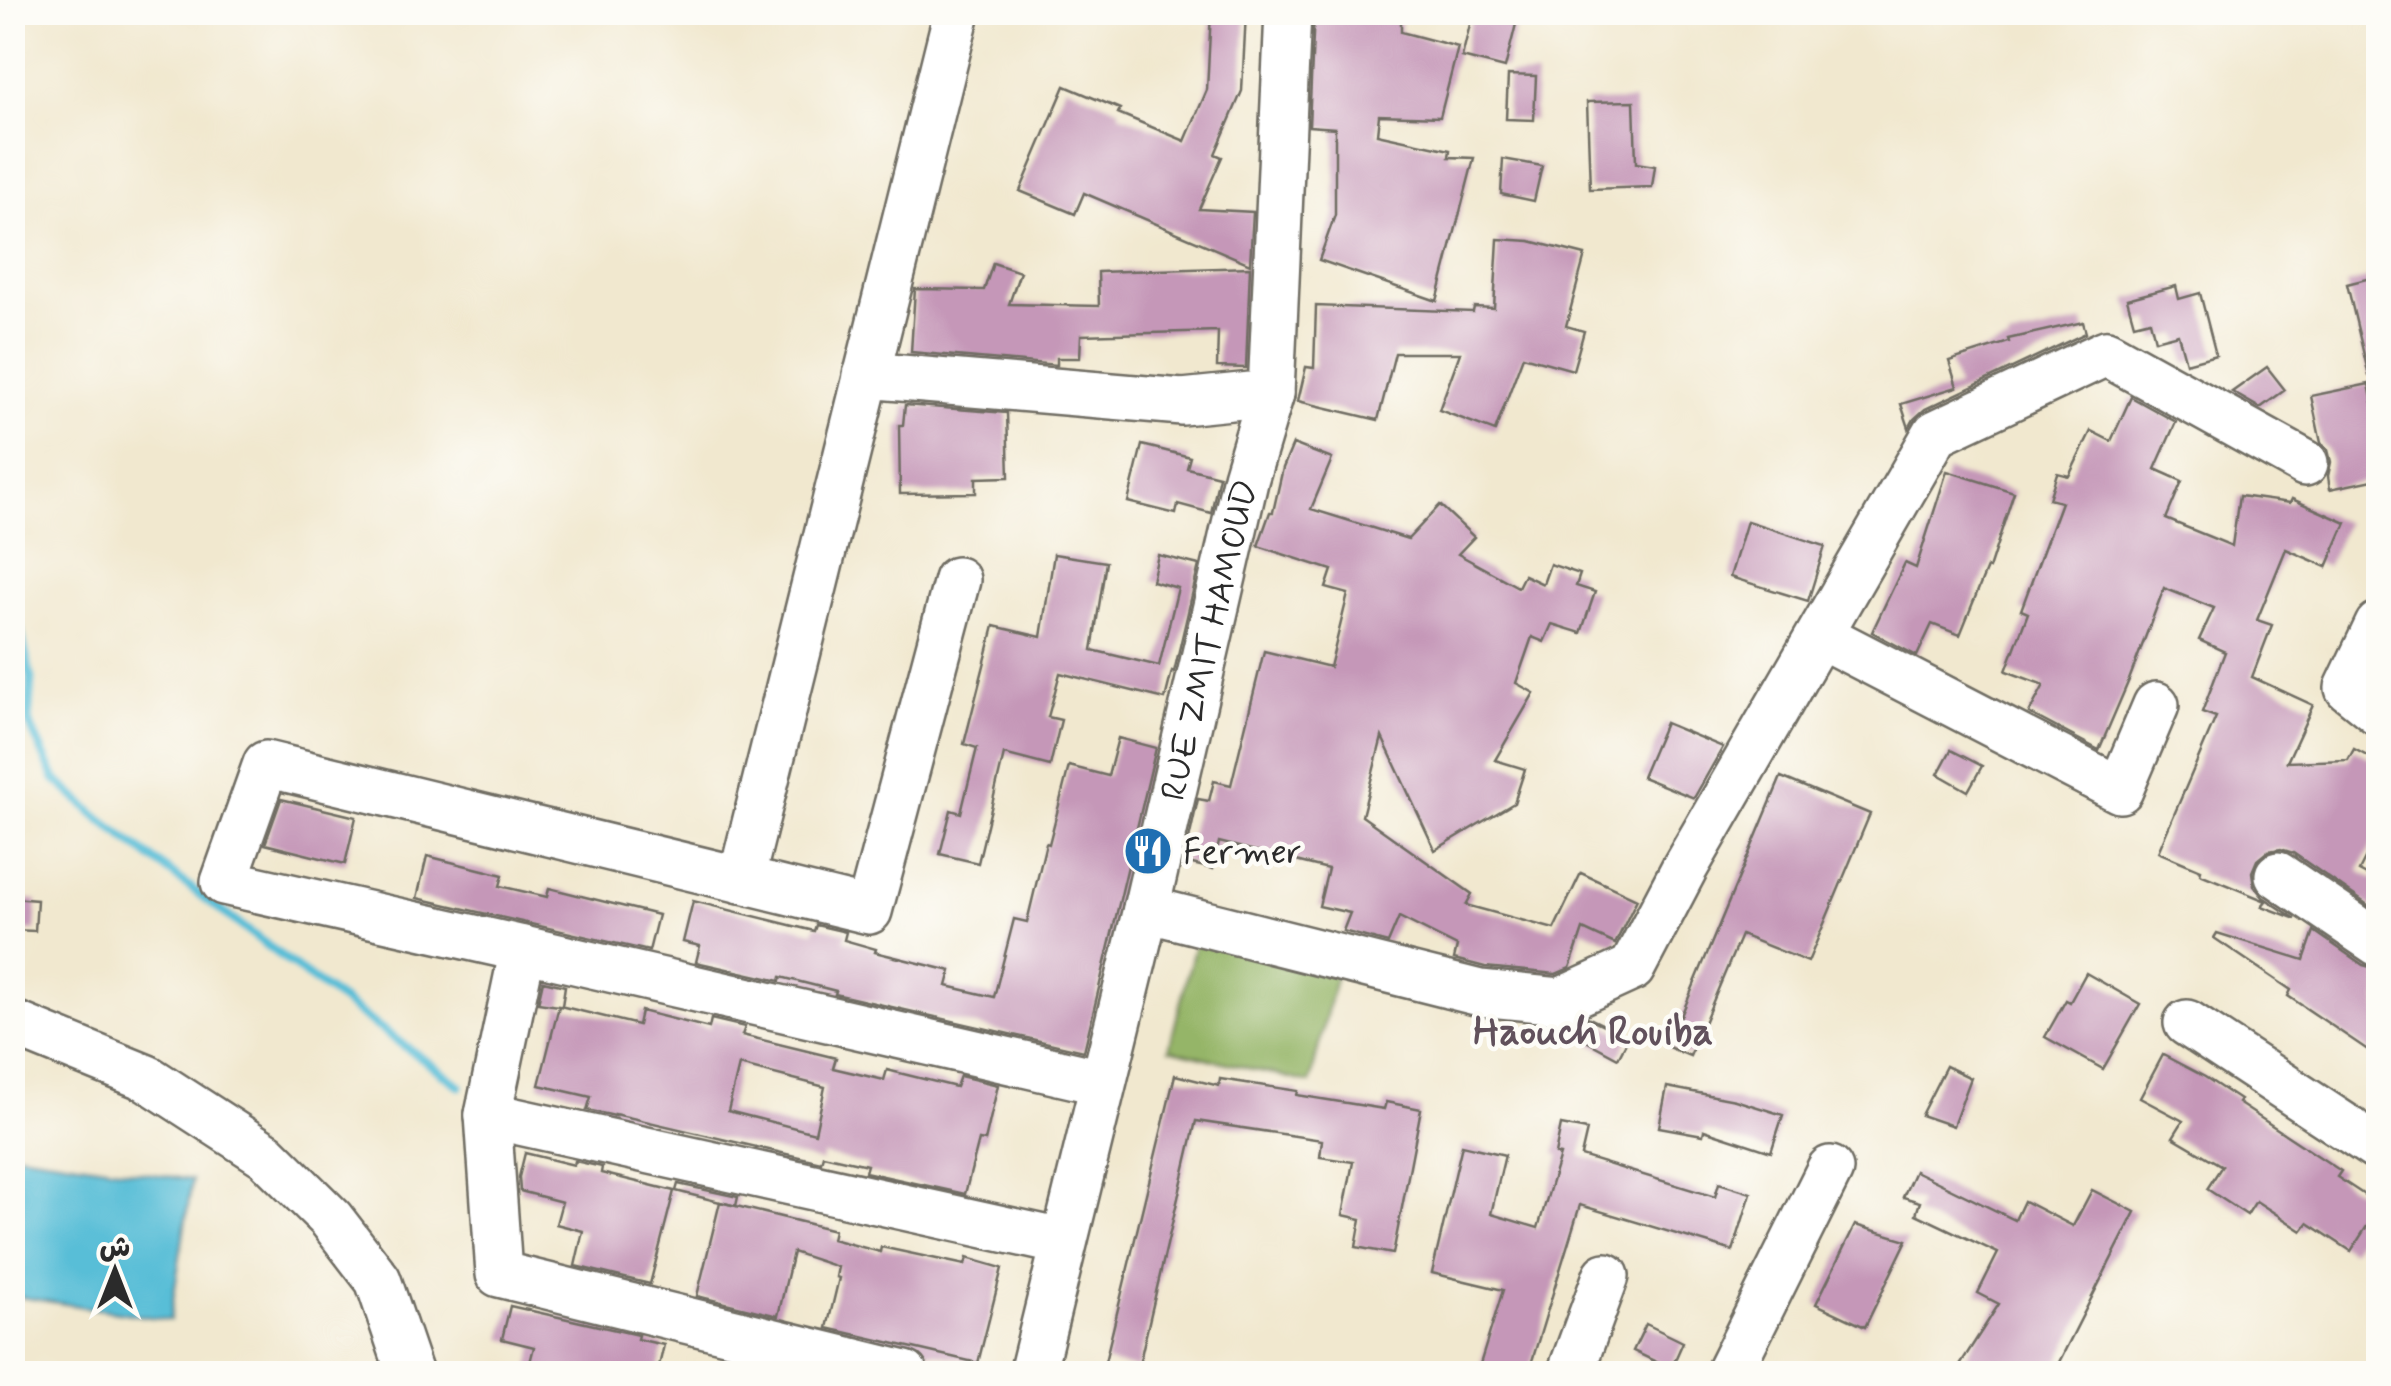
<svg xmlns="http://www.w3.org/2000/svg" width="2391" height="1386" viewBox="0 0 2391 1386" font-family="Mynerve,'Playpen Sans Arabic',sans-serif">
  <style>
    .forest { fill: #95b568; stroke: #60704a; stroke-width: 2.5 }
    .water { fill: #59bed7; stroke: #427481; stroke-width: 2.5 }
    .lines { fill: none; stroke-linecap: round; stroke-linejoin: round }
    .stream { stroke: #59bed7; stroke-width: 9 }
    .building { fill: #c597b8; fill-rule: evenodd }
    .minor-casing { stroke: #706d64; stroke-width: 50 }
    .minor { stroke: #fff; stroke-width: 45 }
    .labels { text-anchor: middle; stroke-width: 9; stroke-linejoin: round; paint-order: stroke }
    .street-label { font-size: 35px; fill: #2b2b2b; stroke: #fdfcf7 }
    .poi-label { font-size: 35px; fill: #2b2b2b; stroke: #fdfcf7; text-anchor: start }
    .quarter-label { font-size: 40px; font-weight: bold; fill: #61515c; stroke: #fdfcf7 }
  </style>
  <rect width="100%" height="100%" fill="#fdfcf7"/>
  <filter id="ink" filterUnits="userSpaceOnUse"><feTurbulence type="fractalNoise" baseFrequency=".01" numOctaves="2"/><feDisplacementMap in="SourceGraphic" scale="20" xChannelSelector="R" yChannelSelector="G"/><feConvolveMatrix kernelMatrix="1 2 1 2 8 2 1 2 1" color-interpolation-filters="sRGB"/></filter>
  <filter id="wash" filterUnits="userSpaceOnUse"><feTurbulence type="fractalNoise" baseFrequency=".0048" numOctaves="4" result="noise"/><feDisplacementMap in="SourceGraphic" scale="40" xChannelSelector="R" yChannelSelector="G"/><feGaussianBlur stdDeviation="2.25" result="paint"/><feColorMatrix in="noise" values="0 0 0 0 0 0 0 0 0 0 0 0 0 0 0 0 0 1.4 0 .05"/><feComposite in="paint" operator="in"/></filter>
  <g filter="url(#wash)">
    <rect width="100%" height="100%" fill="#f1e8cf"/>
    <polygon class="forest" points="1198,932 1338,966 1310,1083 1169,1049"/>
    <polygon class="water" points="12,1153 192,1180 170,1320 13,1296"/>
    <g class="lines">
      <polyline class="stream" points="12,596 31,679 28,721 55,779 100,819 309,977 460,1086"/>
    </g>
    <g id="blocks">
      <g class="building">
        <polygon points="1211,12 1246,12 1242,91 1215,154 1222,157 1199,209 1253,212 1250,264 1084,193 1075,214 1020,191 1065,86 1120,109 1118,113 1185,141 1207,90"/>
        <polygon points="1314,12 1401,12 1401,32 1458,47 1440,117 1379,115 1377,134 1450,150 1449,157 1474,158 1437,301 1319,260 1335,215 1335,128 1309,126"/>
        <polygon points="1473,12 1519,12 1505,68 1462,57"/>
        <polygon points="1508,75 1536,76 1534,120 1506,119"/>
        <polygon points="1634,101 1636,163 1655,166 1652,187 1590,189 1587,102"/>
        <polygon points="1503,159 1542,166 1534,201 1501,194"/>
        <polygon points="1498,239 1530,241 1585,255 1566,326 1584,331 1573,370 1523,356 1495,431 1439,410 1460,353 1395,353 1378,420 1298,401 1306,367 1314,368 1316,306 1473,312 1474,307 1494,308"/>
        <polygon points="993,263 1020,272 1009,304 1099,306 1098,272 1250,267 1246,368 1217,367 1218,331 1081,335 1080,358 1057,358 1057,365 911,352 915,289 984,290"/>
        <polygon points="2378,276 2378,375 2369,376 2347,284"/>
        <polygon points="2176,286 2179,299 2200,293 2216,355 2186,363 2178,334 2155,340 2150,320 2134,324 2127,299"/>
        <polygon points="2083,322 2086,333 1925,409 1914,419 1909,428 1901,404 1957,387 1949,361 2009,342 2008,339"/>
        <polygon points="2267,367 2285,390 2260,408 2232,392"/>
        <polygon points="2369,384 2378,430 2378,479 2330,489 2328,476 2331,462 2328,450 2321,443 2311,396"/>
        <polygon points="2131,397 2176,422 2155,469 2182,481 2166,519 2232,546 2239,496 2290,503 2292,499 2346,523 2327,567 2286,549 2257,620 2272,625 2252,677 2313,705 2287,762 2348,760 2354,749 2378,762 2378,833 2359,871 2378,881 2378,912 2293,853 2281,849 2268,851 2257,860 2252,872 2254,886 2263,897 2296,919 2262,906 2266,901 2200,874 2201,870 2158,852 2216,717 2202,712 2225,652 2199,640 2214,608 2164,588 2129,680 2099,750 2029,713 2044,685 2006,671 2028,613 2021,610 2061,502 2049,499 2057,473 2069,476 2091,431 2111,441"/>
        <polygon points="905,405 1007,413 1009,477 976,478 976,493 900,494 899,425 903,425"/>
        <polygon points="1293,444 1332,459 1311,509 1408,539 1440,505 1474,537 1458,554 1518,587 1524,575 1543,584 1550,564 1580,574 1576,586 1595,592 1581,633 1552,624 1544,642 1532,637 1516,683 1534,693 1495,760 1525,769 1514,803 1435,850 1382,737 1362,816 1472,894 1466,905 1554,929 1581,873 1637,899 1615,944 1583,929 1570,968 1556,974 1485,967 1454,959 1457,946 1399,917 1388,943 1343,931 1350,913 1319,906 1328,869 1219,842 1213,869 1184,862 1198,799 1209,801 1214,781 1231,785 1264,651 1330,667 1348,594 1326,588 1332,570 1258,546 1270,512 1273,512 1283,468"/>
        <polygon points="1142,445 1190,457 1187,468 1219,476 1211,513 1178,504 1176,514 1128,502"/>
        <polygon points="1947,471 2014,492 1989,569 1987,568 1960,635 1932,624 1917,656 1872,632 1905,563 1916,568"/>
        <polygon points="1747,521 1825,546 1808,601 1730,577"/>
        <polygon points="1054,554 1106,562 1092,650 1159,666 1178,588 1152,581 1158,555 1199,565 1174,672 1172,671 1165,699 1060,673 1048,717 1061,720 1050,766 1004,754 978,863 940,854 951,810 961,813 977,748 964,744 994,626 1041,637"/>
        <polygon points="1665,723 1723,747 1694,798 1642,777"/>
        <polygon points="1118,738 1156,748 1084,1051 835,994 836,991 781,977 780,981 696,962 700,946 683,942 693,901 814,931 816,925 846,932 844,940 876,949 875,952 951,971 947,986 994,997 1014,919 1027,922 1046,843 1049,844 1069,766 1108,776"/>
        <polygon points="1951,750 1982,766 1968,791 1938,774"/>
        <polygon points="1781,777 1870,814 1808,962 1741,935 1690,1056 1668,1047"/>
        <polygon points="281,799 356,817 345,864 265,844"/>
        <polygon points="427,856 503,875 500,886 547,897 549,888 658,915 649,951 417,898"/>
        <polygon points="12,898 37,900 35,931 12,930"/>
        <polygon points="2314,931 2363,965 2378,969 2378,1057 2288,996 2291,990 2214,938 2217,933 2304,960"/>
        <polygon points="2086,973 2140,1004 2103,1069 2045,1037 2066,1000 2070,1002"/>
        <path d="M543 981 565 986 562 1006H560L638 1025 641 1011 709 1028 711 1019 745 1027 742 1035 836 1058 833 1068 884 1080 887 1070 956 1087 960 1076 998 1085 985 1141 979 1140 965 1194 865 1172 867 1165 823 1155 821 1162 615 1114V1116L587 1110 591 1097 539 1085 559 1006 538 1003ZM739 1065 825 1087 815 1133 728 1111Z"/>
        <polygon points="1587,1017 1629,1037 1618,1058 1577,1036"/>
        <polygon points="2163,1055 2205,1077 2240,1100 2238,1103 2341,1171 2337,1177 2378,1204 2378,1209 2351,1251 2308,1223 2302,1231 2256,1201 2247,1215 2207,1189 2222,1166 2173,1137 2183,1121 2140,1098"/>
        <polygon points="1946,1066 1971,1078 1953,1126 1921,1115"/>
        <polygon points="1175,1075 1219,1086 1220,1079 1298,1091 1297,1095 1384,1109 1386,1102 1421,1109 1393,1254 1356,1247 1361,1219 1343,1215 1353,1162 1320,1157 1322,1140 1196,1121 1138,1369 1105,1362"/>
        <polygon points="1667,1087 1735,1100 1783,1115 1771,1152 1704,1130 1703,1135 1659,1127"/>
        <polygon points="1561,1125 1587,1130 1581,1156 1715,1197 1719,1183 1751,1193 1733,1251 1580,1205 1528,1374 1477,1374 1503,1290 1432,1273 1462,1145 1505,1155 1491,1214 1538,1228 1560,1155 1555,1154"/>
        <polygon points="525,1153 574,1165 575,1161 602,1167 601,1173 674,1191 650,1284 575,1266 583,1231 556,1224 562,1202 520,1191 519,1177"/>
        <polygon points="1915,1171 2015,1220 2024,1201 2073,1226 2092,1190 2135,1212 2053,1374 1954,1374 1999,1304 1978,1293 1998,1253 1916,1214 1920,1202 1903,1197"/>
        <polygon points="678,1184 738,1197 736,1206 676,1191"/>
        <polygon points="720,1202 834,1230 832,1239 880,1252 881,1247 965,1265 967,1258 1002,1268 978,1363 827,1328 839,1278 836,1277 838,1267 793,1252 778,1316 697,1296"/>
        <polygon points="1855,1225 1907,1240 1865,1327 1816,1304"/>
        <polygon points="510,1306 638,1335 637,1339 664,1345 657,1374 527,1374 534,1347 502,1339"/>
        <polygon points="1646,1324 1683,1342 1671,1369 1633,1351"/>
      </g>
    </g>
  </g>
  <g filter="url(#ink)">
    <use href="#blocks" fill-opacity="0" stroke="#706d64" stroke-width="2.5"/>
    <g class="lines">
      <g class="minor-casing">
        <g id="minor">
          <polyline points="866,375 1182,402 1271,393"/>
          <polyline points="2378,625 2348,688 2378,712"/>
          <polyline points="1820,635 2120,790 2156,705"/>
          <polyline points="2278,875 2378,943"/>
          <polyline points="741,880 957,12"/>
          <polyline points="1146,909 1480,993 1560,1001 1632,968 1684,869 1936,433 2106,353 2305,463"/>
          <polyline points="523,949 224,882 266,764 869,911 957,580"/>
          <polyline points="12,1023 147,1078 266,1155 331,1219 378,1280 410,1374"/>
          <polyline points="2187,1023 2376,1147"/>
          <polyline points="488,1115 523,949 1102,1082"/>
          <polyline points="905,1374 499,1274 488,1115 1062,1242"/>
          <path id="s1" d="M1032 1374 1146 909 1246 477 1271 393 1288 12"/>
          <polyline points="1570,1374 1606,1276"/>
          <polyline points="1728,1374 1830,1169"/>
        </g>
      </g>
      <use href="#minor" class="minor"/>
    </g>
  </g>
  <defs>
    <g id="restaurant-disc" transform="scale(2.5)"><circle r="9.5" fill="#1f6fb2" stroke="#fdfcf7"/><path d="M-5-6h1v4h1v-4h1v4h1v-4h1v5L-1.5 .5V6h-2V.5L-5-1ZM5-6V6H3V1.5H1.5Q1.5-4 5-6Z" fill="#fff"/></g>
  </defs>
  <g fill-rule="evenodd">
    <use href="#restaurant-disc" x="1148" y="851"/>
  </g>
  <g class="labels">
    <g class="street-label">
      <text dy="12" stroke="none"><textPath href="#s1" startOffset="755">RUE ZMIT HAMOUD</textPath></text>
    </g>
    <g class="poi-label">
      <text x="1183" y="863">Fermer</text>
    </g>
    <g class="quarter-label">
      <text x="1593" y="1044">Haouch Rouiba</text>
    </g>
  </g>
  <rect width="2391" height="1386" fill="none" stroke="#fdfcf7" stroke-width="50"/>
  <g transform="translate(115 1271)" stroke="#fdfcf7" stroke-width="8" paint-order="stroke">
  <path d="M0-8L18 38L0 25L-18 38Z" fill="#2b2b2b"/>
  <text y="-15" font-size="28" font-weight="bold" text-anchor="middle" fill="#2b2b2b">ش</text>
  </g>
</svg>
